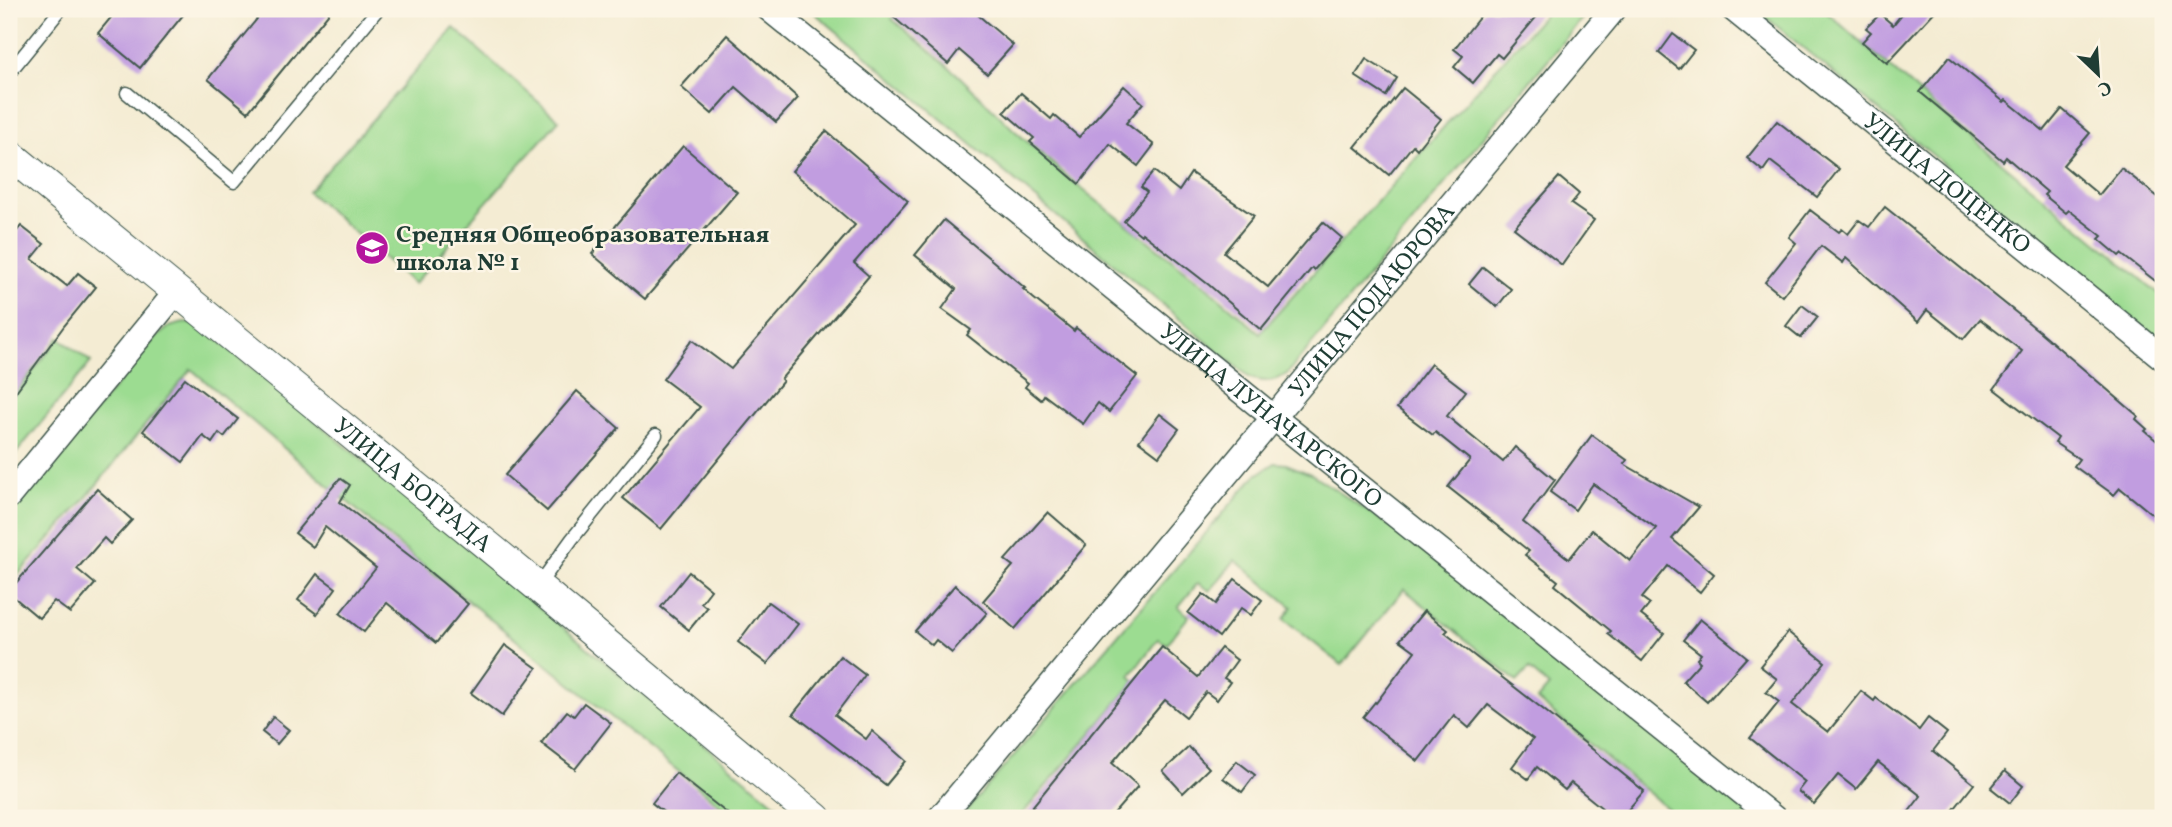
<svg xmlns="http://www.w3.org/2000/svg" width="2172" height="827" viewBox="0 0 2172 827" font-family="Vollkorn,serif">
  <style>
    .green { fill: #9cdc91; stroke: #5e8c62; stroke-width: 2 }
    .building { fill: #c19de0 }
    .lines { fill: none; stroke-linecap: round; stroke-linejoin: round }
    .service-casing { stroke: #3f574c; stroke-width: 15 }
    .minor-casing { stroke: #3f574c; stroke-width: 27 }
    .tertiary-casing { stroke: #3f574c; stroke-width: 32 }
    .service { stroke: #fff; stroke-width: 12 }
    .minor { stroke: #fff; stroke-width: 24 }
    .tertiary { stroke: #fff; stroke-width: 30 }
    .labels { text-anchor: middle; stroke-width: 5; stroke-linejoin: round; paint-order: stroke }
    .street-label { font-size: 24px; fill: #1f3d34; stroke: #fcf5e5 }
    .poi-label { font-size: 24px; font-weight: bold; fill: #1f3d34; stroke: #fcf5e5; text-anchor: start }
  </style>
  <rect width="100%" height="100%" fill="#fcf5e5"/>
  <filter id="ink" filterUnits="userSpaceOnUse"><feTurbulence type="fractalNoise" baseFrequency=".0143" numOctaves="2"/><feDisplacementMap in="SourceGraphic" scale="14" xChannelSelector="R" yChannelSelector="G"/><feConvolveMatrix kernelMatrix="1 2 1 2 8 2 1 2 1" color-interpolation-filters="sRGB"/></filter>
  <filter id="wash" filterUnits="userSpaceOnUse"><feTurbulence type="fractalNoise" baseFrequency=".00686" numOctaves="4" result="noise"/><feDisplacementMap in="SourceGraphic" scale="28" xChannelSelector="R" yChannelSelector="G"/><feGaussianBlur stdDeviation="1.57" result="paint"/><feColorMatrix in="noise" values="0 0 0 0 0 0 0 0 0 0 0 0 0 0 0 0 0 1.4 0 .05"/><feComposite in="paint" operator="in"/></filter>
  <g filter="url(#wash)">
    <rect width="100%" height="100%" fill="#f4ecd3"/>
    <g class="green">
      <path d="M810 9H899L892 19 958 75 1014 130 1078 186 1202 283 1260 333 1549 9H1590L1287 374C1273 382 1266 383 1250 378Z"/>
      <polygon points="1756,9 1823,9 1955,124 2163,297 2163,345"/>
      <polygon points="454,28 559,120 414,284 308,192"/>
      <polygon points="184,323 195,324 205,329 792,818 736,818 384,533 191,369 85,499 9,585 9,517 153,340 169,327"/>
      <polygon points="59,338 91,362 9,462 9,401"/>
      <polygon points="1275,463 1286,464 1313,475 1401,533 1759,818 1679,818 1537,700 1549,686 1529,669 1517,682 1404,589 1342,665 1284,619 1292,607 1235,560 1210,591 1198,583 1178,607 1189,616 1167,644 1158,639 1130,676 1135,681 1019,818 960,818 1255,476"/>
    </g>
    <g id="blocks">
      <g class="building">
        <polygon points="118,9 188,9 140,68 98,33"/>
        <polygon points="265,9 332,9 248,112 208,79"/>
        <polygon points="884,9 971,9 1013,45 987,74 959,50 948,64"/>
        <polygon points="1486,9 1543,9 1502,58 1497,54 1473,83 1454,67 1463,56 1454,49"/>
        <polygon points="1906,9 1937,9 1887,63 1862,42 1871,32 1866,28 1880,14 1893,25"/>
        <polygon points="1673,34 1694,50 1679,69 1659,53"/>
        <polygon points="727,35 798,98 776,122 736,87 712,114 681,87"/>
        <polygon points="1949,57 2004,102 2006,100 2044,131 2062,109 2090,133 2063,165 2099,195 2121,168 2163,201 2163,287 2121,254 2119,256 2099,239 2102,236 2069,210 2066,213 2044,195 2047,192 2006,157 2003,161 1920,92"/>
        <polygon points="1366,59 1397,78 1386,96 1355,76"/>
        <polygon points="1124,86 1143,103 1126,123 1154,145 1138,166 1110,144 1079,184 1030,142 1034,138 1004,112 1021,93 1051,119 1054,115 1079,137"/>
        <polygon points="1403,88 1441,119 1417,149 1413,145 1389,175 1355,147"/>
        <polygon points="1777,121 1839,169 1817,197 1770,161 1763,171 1747,158"/>
        <polygon points="826,131 908,201 854,263 869,276 781,379 783,381 661,529 623,498 700,407 663,379 692,340 731,369 855,225 792,171"/>
        <polygon points="683,146 737,192 645,299 592,254"/>
        <polygon points="1154,171 1179,191 1191,173 1254,216 1224,252 1268,287 1323,222 1342,238 1314,270 1312,268 1261,330 1209,285 1142,233 1141,235 1124,221 1147,192 1141,187"/>
        <polygon points="1559,177 1579,194 1571,204 1594,220 1562,265 1514,228"/>
        <polygon points="1885,207 2039,331 2138,416 2136,419 2147,429 2145,431 2163,446 2163,523 2120,488 2114,495 2074,466 2079,459 2055,443 2058,438 1994,389 2022,351 1980,319 1963,339 1927,310 1918,322 1846,258 1843,263 1821,246 1782,296 1765,282 1796,243 1789,237 1810,210 1839,232 1842,229 1848,234 1859,220 1869,227"/>
        <polygon points="944,220 1025,288 1023,289 1033,298 1074,331 1076,328 1137,376 1109,412 1098,403 1083,424 1044,395 1041,400 1025,387 1028,383 967,335 971,330 942,309 956,289 915,255"/>
        <polygon points="21,226 44,244 32,259 67,286 78,273 96,287 64,326 9,401 9,241"/>
        <polygon points="1483,267 1511,289 1497,307 1469,284"/>
        <polygon points="1802,305 1818,317 1801,338 1786,326"/>
        <polygon points="1431,364 1466,391 1447,416 1503,462 1515,447 1555,480 1523,522 1569,559 1592,530 1630,561 1656,528 1593,484 1575,510 1550,492 1592,435 1627,460 1624,464 1699,507 1672,539 1714,574 1700,592 1668,566 1642,598 1650,604 1641,615 1664,633 1642,661 1608,634 1611,631 1555,585 1558,581 1525,555 1529,551 1448,487 1470,460 1435,432 1433,435 1397,408"/>
        <polygon points="185,378 238,419 224,437 219,433 212,443 203,436 183,462 143,431"/>
        <polygon points="577,391 619,428 547,511 505,475"/>
        <polygon points="1160,414 1179,429 1159,456 1139,441"/>
        <polygon points="340,478 350,485 340,502 419,563 468,604 436,643 387,603 364,632 340,613 376,568 325,527 313,547 295,533"/>
        <polygon points="97,489 132,520 110,544 104,538 77,569 95,584 70,613 54,601 39,618 9,593 9,591"/>
        <polygon points="1048,512 1086,545 1015,629 983,601 1013,566 1005,560"/>
        <polygon points="689,572 711,590 701,603 707,608 689,630 661,607"/>
        <polygon points="317,574 336,588 317,614 298,600"/>
        <polygon points="1235,579 1262,600 1251,615 1241,608 1219,637 1188,613 1203,594 1216,604"/>
        <polygon points="955,585 987,613 952,653 936,640 932,645 915,631"/>
        <polygon points="768,602 798,624 767,664 738,642"/>
        <polygon points="1424,611 1448,630 1445,633 1544,710 1644,791 1621,818 1593,818 1602,808 1571,783 1565,790 1537,767 1528,779 1512,767 1533,739 1488,705 1469,728 1454,715 1418,761 1363,717 1375,702 1376,703 1415,651 1400,640"/>
        <polygon points="1700,619 1747,657 1707,702 1683,681 1700,662 1697,659 1701,654 1683,640"/>
        <polygon points="1788,632 1825,662 1792,704 1828,732 1861,691 1874,701 1876,698 1919,730 1928,718 1947,733 1933,751 1974,784 1947,818 1904,818 1921,796 1878,762 1856,789 1838,775 1814,804 1798,791 1805,782 1750,738 1779,702 1766,692 1777,679 1760,666"/>
        <polygon points="505,645 537,668 502,716 471,693"/>
        <polygon points="1162,647 1198,677 1221,648 1237,660 1224,678 1230,682 1217,700 1206,692 1186,717 1165,700 1112,763 1138,786 1110,818 1023,818"/>
        <polygon points="840,656 865,675 835,715 866,739 872,731 906,761 886,785 793,714"/>
        <polygon points="584,703 611,723 575,769 541,743 567,711 574,716"/>
        <polygon points="273,717 289,730 277,744 262,732"/>
        <polygon points="1189,747 1209,768 1183,793 1163,771"/>
        <polygon points="1237,761 1255,775 1242,792 1223,778"/>
        <polygon points="2005,771 2023,786 2010,803 1991,788"/>
        <polygon points="676,773 733,818 671,818 652,803"/>
      </g>
    </g>
  </g>
  <g filter="url(#ink)">
    <use href="#blocks" fill-opacity="0" stroke="#3f574c" stroke-width="2"/>
    <g class="lines">
      <g class="service-casing">
        <g id="service">
          <polyline points="9,73 61,9"/>
          <polyline points="127,93 234,182 378,9"/>
          <polyline points="538,586 572,539 656,435"/>
        </g>
      </g>
      <g class="minor-casing">
        <g id="minor">
          <path id="s1" d="M769 9 1273 417 1774 818"/>
          <path id="s2" d="M1733 9 2163 358"/>
          <polyline points="9,496 177,291"/>
          <path id="s3" d="M940 818 1614 9"/>
        </g>
      </g>
      <g class="tertiary-casing">
        <g id="tertiary">
          <path id="s4" d="M9 154 537 586 816 818"/>
        </g>
      </g>
      <use href="#service" class="service"/>
      <use href="#minor" class="minor"/>
      <use href="#tertiary" class="tertiary"/>
    </g>
  </g>
  <defs>
    <g id="school-disc" transform="scale(1.75)"><circle r="9.5" fill="#b5179e" stroke="#fcf5e5"/><path d="M0-5L7-2L0 1L-7-2ZM-4 1L0 2.5L4 1V4Q0 6-4 4Z" fill="#fff"/></g>
  </defs>
  <g fill-rule="evenodd">
    <use href="#school-disc" x="372" y="248"/>
  </g>
  <g class="labels">
    <g class="street-label">
      <text dy="8" stroke="none"><textPath href="#s2" startOffset="276">УЛИЦА ДОЦЕНКО</textPath></text>
      <text dy="8" stroke="none"><textPath href="#s3" startOffset="674">УЛИЦА ПОДАЮРОВА</textPath></text>
      <text dy="8" stroke="none"><textPath href="#s1" startOffset="646">УЛИЦА ЛУНАЧАРСКОГО</textPath></text>
      <text dy="8" stroke="none"><textPath href="#s4" startOffset="522">УЛИЦА БОГРАДА</textPath></text>
    </g>
    <g class="poi-label">
      <text x="396" y="242">Средняя Общеобразовательная<tspan x="396" dy="28">школа № 1</tspan></text>
    </g>
  </g>
  <rect width="2172" height="827" fill="none" stroke="#fcf5e5" stroke-width="35"/>
  <g transform="translate(2098 74) rotate(155)" stroke="#fcf5e5" stroke-width="5" paint-order="stroke">
  <path d="M0-5L12 26L0 18L-12 26Z" fill="#1f3d34"/>
  <text y="-10" font-size="19" font-weight="bold" text-anchor="middle" fill="#1f3d34">С</text>
  </g>
</svg>
